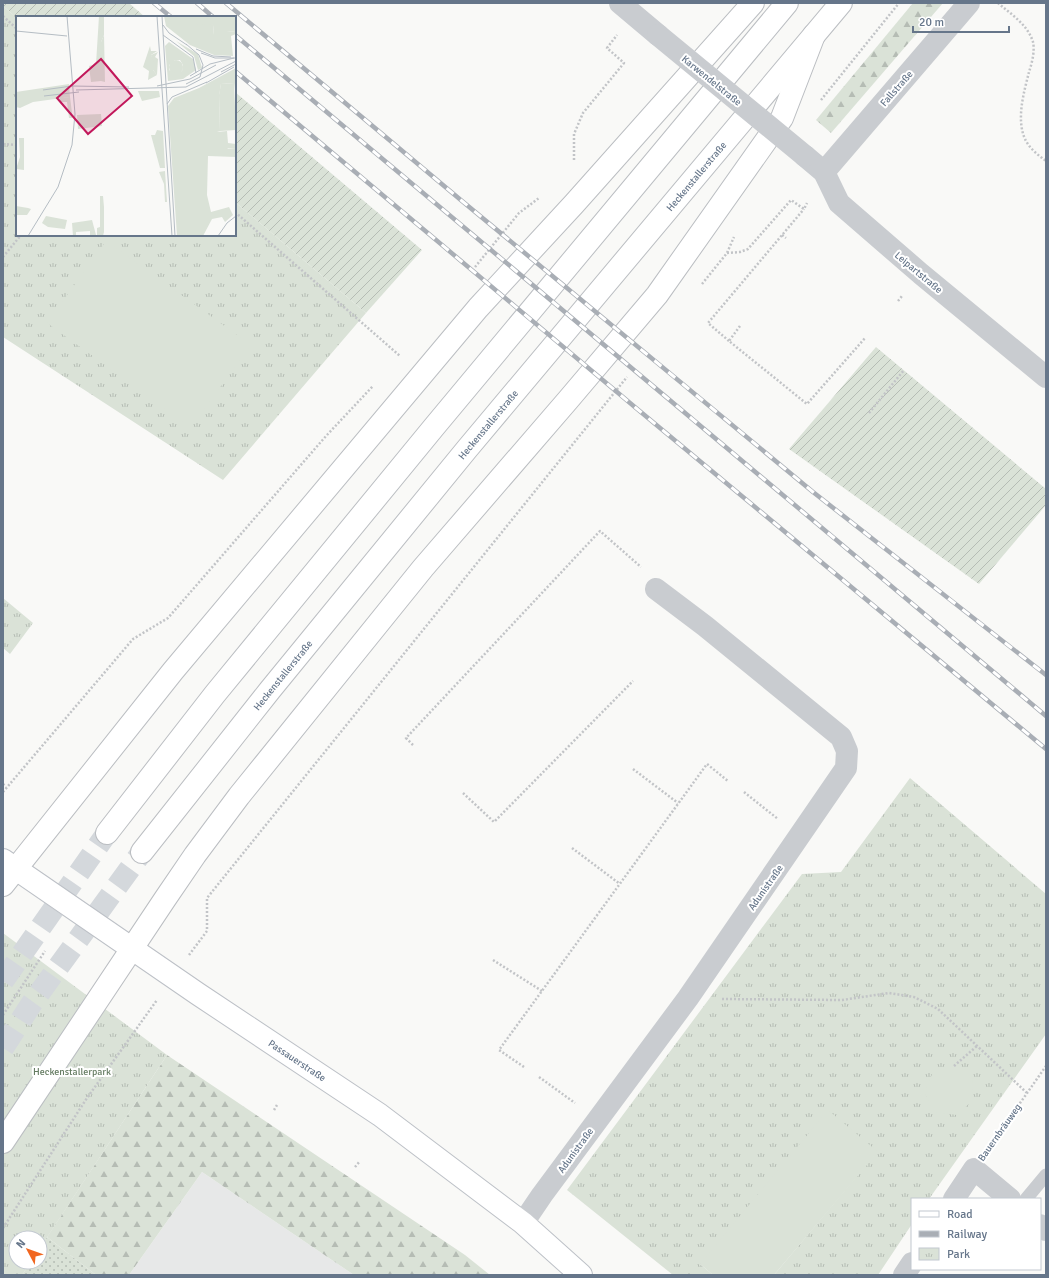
<svg xmlns="http://www.w3.org/2000/svg" width="1049" height="1278" viewBox="0 0 1049 1278" font-family="Signika,sans-serif">
  <style>
    .built { fill: #e7e8e8 }
    .grass { fill: url(#grass-dots) }
    .forest { fill: url(#forest-firs) }
    .park { fill: url(#park-tufts) }
    .garden { fill: url(#garden-furrows) }
    .pitch { fill: #dae2d7 }
    .lines { fill: none; stroke-linecap: round; stroke-linejoin: round }
    .highway-tunnel { stroke: #d4d8dc; stroke-width: 22; stroke-dasharray: 22 11; stroke-linecap: butt }
    .secondary-casing { stroke: #bdc1c7; stroke-width: 24 }
    .highway-casing { stroke: #bbbec2; stroke-width: 24 }
    .path { stroke: #c2c4c7; stroke-width: 2.5; stroke-dasharray: 2 2; stroke-linecap: butt }
    .lane { stroke: #c9ccd0; stroke-width: 13 }
    .street { stroke: #c9ccd0; stroke-width: 22 }
    .secondary { stroke: #fff; stroke-width: 22 }
    .highway { stroke: #fff; stroke-width: 22 }
    .rail-casing { stroke: #a9aeb5; stroke-width: 4.5 }
    .rail { stroke: #fff; stroke-width: 3; stroke-dasharray: 9; stroke-linecap: butt }
    .street-bridge { stroke: #c9ccd0; stroke-width: 22 }
    .labels { text-anchor: middle; stroke-width: 4; stroke-linejoin: round; paint-order: stroke }
    .street-label { font-size: 10px; fill: #66768a; stroke: #fff }
    .park-label { font-size: 10px; fill: #647b61; stroke: #fff }
    .inset-road { fill: none; stroke: #b5bdc4; stroke-width: 1 }
    .view { fill: #c2185b; fill-opacity: 0.15; stroke: #c2185b; stroke-width: 2 }
    .inset-edge { fill: none; stroke: #66768a; stroke-width: 2 }
  </style>
  <defs>
    <pattern id="grass-dots" width="8" height="8" patternUnits="userSpaceOnUse"><rect width="8" height="8" fill="#dae2d7"/><path d="M2 2h.1M6 6h.1" fill="none" stroke="#b5bcb4" stroke-width="1.8" stroke-linecap="round"/></pattern>
    <pattern id="forest-firs" width="22" height="20" patternUnits="userSpaceOnUse"><rect width="22" height="20" fill="#dae2d7"/><path d="M5 1l3.5 6h-7zM16 11l3.5 6h-7z" fill="#b5bcb4"/></pattern>
    <pattern id="park-tufts" width="24" height="20" patternUnits="userSpaceOnUse"><rect width="24" height="20" fill="#dae2d7"/><path d="M3 7l-1-3M5 7V3M7 7l1-3M15 17l-1-3M17 17v-4M19 17l1-3" fill="none" stroke="#b5bcb4"/></pattern>
    <pattern id="garden-furrows" width="10" height="10" patternUnits="userSpaceOnUse"><rect width="10" height="10" fill="#dae2d7"/><path d="M-1 1l2-2M0 10L10 0M9 11l2-2" fill="none" stroke="#b5bcb4"/></pattern>
  </defs>
  <rect width="100%" height="100%" fill="#f9f9f7"/>
  <polygon class="built" points="202,1172 354,1275 129,1275"/>
  <polygon class="grass" points="47,1237 96,1275 22,1275 31,1262 40,1262 40,1248"/>
  <g class="forest">
    <polygon points="913,3 943,3 831,133 816,120"/>
    <polygon points="167,1055 465,1255 490,1275 354,1275 202,1172 129,1275 96,1275 47,1237"/>
  </g>
  <g class="park">
    <polygon points="3,6 17,18 17,235 235,235 235,202 366,313 223,480 3,337"/>
    <polygon points="3,598 33,623 10,654 3,648"/>
    <polygon points="910,778 1046,894 1046,1034 929,1199 912,1199 912,1224 878,1275 774,1275 877,1152 700,1264 713,1275 673,1275 567,1190 802,874 841,872"/>
    <polygon points="3,933 167,1055 40,1248 40,1238 16,1238 16,1262 31,1262 22,1275 3,1275"/>
  </g>
  <g class="garden">
    <polygon points="3,3 129,3 145,17 17,18 3,6"/>
    <polygon points="235,92 422,250 366,313 235,202"/>
    <polygon points="876,347 1046,489 1046,505 979,584 789,449"/>
  </g>
  <g class="pitch">
    <polygon points="106,241 251,345 191,427 47,323"/>
    <polygon points="954,1066 972,1078 973,1100 957,1115 935,1112 924,1093 933,1072"/>
    <polygon points="828,1110 878,1152 774,1275 713,1275 700,1264"/>
  </g>
  <g class="lines">
    <g class="highway-tunnel">
      <polyline points="3,981 107,833"/>
      <polyline points="3,1048 32,1003 142,852"/>
    </g>
    <g class="secondary-casing">
      <g id="secondary">
        <path id="s1" d="M3 860 198 994 380 1115 523 1223 581 1275"/>
      </g>
    </g>
    <g class="highway-casing">
      <g id="highway">
        <polyline points="107,833 215,694 434,427 787,3"/>
        <path id="s2" d="M142 852 270 690 467 449 841 3"/>
        <polyline points="3,885 173,671 478,308 574,204 753,3"/>
        <polyline points="3,1142 165,899 195,855 239,796 423,568 568,400 657,295 782,118 814,35"/>
      </g>
    </g>
    <g class="path">
      <path d="M998 3C1011 14 1028 25 1033 42 1035 51 1032 63 1029 72 1024 92 1016 119 1025 139 1029 148 1038 155 1046 161"/>
      <polyline points="3,16 17,29"/>
      <polyline points="821,100 899,3"/>
      <polyline points="3,144 17,145"/>
      <polyline points="574,160 574,134 583,113 624,63 607,48 617,35"/>
      <polyline points="235,212 400,356"/>
      <polyline points="782,235 786,238"/>
      <polyline points="727,253 740,252 748,249 791,200 804,209 807,203"/>
      <polyline points="3,257 21,235"/>
      <polyline points="475,267 519,213 539,198"/>
      <polyline points="702,284 727,253 734,237"/>
      <polyline points="898,301 902,296"/>
      <polyline points="740,326 729,341 807,404 865,338"/>
      <polyline points="729,341 708,323 804,209"/>
      <polyline points="869,413 904,370"/>
      <polyline points="413,745 406,738 600,531 641,567"/>
      <polyline points="633,769 678,803"/>
      <polyline points="3,784 6,787"/>
      <polyline points="3,792 133,639 168,618 326,436 373,386"/>
      <polyline points="744,792 778,819"/>
      <polyline points="463,793 494,822 633,681"/>
      <polyline points="572,848 620,884"/>
      <polyline points="189,955 207,931 207,898 627,377"/>
      <polyline points="493,960 542,991"/>
      <polyline points="722,999 842,1000 889,993 914,997 938,1009 1027,1093"/>
      <polyline points="3,1015 45,951"/>
      <polyline points="954,1066 977,1046"/>
      <polyline points="524,1067 499,1050 707,764 728,781"/>
      <polyline points="539,1077 575,1103"/>
      <polyline points="274,1110 277,1105"/>
      <polyline points="990,1146 1046,1066"/>
      <polyline points="355,1167 360,1161"/>
      <polyline points="3,1228 87,1098 157,1000"/>
    </g>
    <polyline class="lane" points="1026,1199 1046,1175"/>
    <g class="street">
      <polyline points="620,3 658,35"/>
      <polyline points="805,156 824,172 839,203 921,274 1046,377"/>
      <polyline points="824,172 969,3"/>
      <polyline points="954,1199 974,1169 1010,1199"/>
      <polyline points="523,1223 542,1195 688,998 846,768 847,751 841,737 705,626 656,589"/>
      <polyline points="1040,1225 1046,1230"/>
      <polyline points="904,1275 912,1263"/>
    </g>
    <use href="#secondary" class="secondary"/>
    <use href="#highway" class="highway"/>
    <g class="rail-casing">
      <g id="rail">
        <polyline points="154,3 171,17"/>
        <polyline points="197,3 213,17"/>
        <polyline points="226,3 462,201 813,492 1046,675"/>
        <polyline points="235,35 1046,716"/>
        <polyline points="235,71 636,408 1046,749"/>
      </g>
    </g>
    <use href="#rail" class="rail"/>
    <polyline class="street-bridge" points="658,35 805,156"/>
  </g>
  <g class="labels">
    <g class="street-label">
      <text transform="translate(712 80) rotate(39)" y="4">Karwendelstraße</text>
      <text transform="translate(896 88) rotate(-49)" y="4">Fallstraße</text>
      <text dy="4" stroke="none"><textPath href="#s2" startOffset="874">Heckenstallerstraße</textPath></text>
      <text transform="translate(919 272) rotate(40)" y="4">Leipartstraße</text>
      <text dy="4" stroke="none"><textPath href="#s2" startOffset="550">Heckenstallerstraße</textPath></text>
      <text dy="4" stroke="none"><textPath href="#s2" startOffset="226">Heckenstallerstraße</textPath></text>
      <text transform="translate(765 887) rotate(-55)" y="4">Adunistraße</text>
      <text dy="4" stroke="none"><textPath href="#s1" startOffset="356">Passauerstraße</textPath></text>
      <text transform="translate(999 1132) rotate(-55)" y="4">Bauernbräuweg</text>
      <text transform="translate(575 1150) rotate(-54)" y="4">Adunistraße</text>
    </g>
    <g class="park-label">
      <text x="72" y="1075">Heckenstallerpark</text>
    </g>
  </g>
  <g transform="translate(16 16)">
    <rect width="220" height="220" fill="#f9f9f7"/>
    <path d="M142 36 139 41 142 43 141 59 137 54 135 39ZM153 51a7 7 0 1 1 14 0a7 7 0 1 1-14 0Z" fill="#dae2d7"/>
    <path d="M160 25 182 38 186 52 182 54 178 40ZM153 26 177 43 180 54 167 63 152 65 149 30ZM159 44H164L167 49 166 55 159 57 153 54V49ZM134 30 135 35H141L135 39 139 50 137 54 141 59 132 64 133 55 127 51ZM54 81 56 97V102H53L51 86H44V82Z" fill="#dae2d7" fill-rule="evenodd"/>
    <path d="M83 0H88V19L85 26V65L75 66 73 50 80 48ZM148 0 180 1 197 9 198 19H211V16L220 15V18L215 20 217 40 198 39 174 29 150 10ZM220 52V81L218 67 205 68 203 80 204 115 201 116 212 133H220V141L192 140 191 179 195 196 213 191 217 199 209 206 206 201 196 203 187 220H161L152 90 158 82 183 72ZM53 68 54 81 17 86 4 92 0 91V76ZM122 75H143L144 81 126 85ZM85 98 86 110 62 113 61 99ZM141 114 147 115 149 152H144L135 119H139ZM3 122H8V154L0 153 4 141ZM149 155 151 186H149L148 168 143 156ZM84 180H87L88 191V216L87 220H81V212L84 211ZM76 204 80 219 74 220V215L60 216V220H57L56 207Z" fill="#dae2d7"/>
    <path d="M88 19 89 66 85 65V26ZM218 67 220 114 204 115 203 79 205 68ZM211 115 212 127 220 128V133L207 132 200 125 201 116ZM0 190 12 192 15 193 11 199H0ZM30 200 51 204 49 213 32 211 26 207Z" fill="#dae2d7"/>
    <path d="M170 0H220V15L211 16V19H198L197 9 181 8 180 1Z" fill="#dae2d7"/>
    <path class="inset-road" d="M141 0 156 220M146 0 159 220M147 9 153 17 171 29M0 15 51 20M147 19 177 41 180 57M170 28 183 39 187 49 184 61 170 68M180 33 197 40 215 41M185 37 199 42H220M205 56 220 48M174 60 194 48 218 42M190 67 218 51M141 70 174 63 200 49M27 74 56 70 113 71M60 74 170 71 220 45M28 80 63 76M151 88 156 81 191 66M12 220 42 171 56 129 59 98 51 0M202 220 211 207 220 200"/>
    <path class="view" d="M85 43 116 80 72 118 41 82Z"/>
    <rect width="220" height="220" class="inset-edge"/>
  </g>
  <rect width="1049" height="1278" fill="none" stroke="#66768a" stroke-width="8"/>
  <rect x="911" y="1198" width="130" height="72" fill="#ffffff" stroke="#c2c8d0"/>
  <rect x="919" y="1211" width="20" height="6" fill="#ffffff" stroke="#c2c8d0"/>
  <text x="947" y="1218" font-size="12" fill="#66768a">Road</text>
  <rect x="919" y="1231" width="20" height="6" fill="#a9aeb5" stroke="#c2c8d0"/>
  <text x="947" y="1238" font-size="12" fill="#66768a">Railway</text>
  <rect x="919" y="1248" width="20" height="12" fill="url(#park-tufts)" stroke="#c2c8d0"/>
  <text x="947" y="1258" font-size="12" fill="#66768a">Park</text>
  <g transform="translate(28 1250) rotate(311)"><circle r="19" fill="#ffffff" stroke="#c2c8d0"/>
  <path d="M0-3L7 15L0 10L-7 15Z" fill="#f1661f"/>
  <text y="-6" font-size="11" font-weight="bold" text-anchor="middle" fill="#66768a">N</text>
  </g>
  <path d="M913 26v6h96v-6" fill="none" stroke="#66768a" stroke-width="2"/>
  <text x="919" y="26" font-size="12" fill="#66768a" stroke="#ffffff" stroke-width="3" paint-order="stroke">20 m</text>
</svg>
